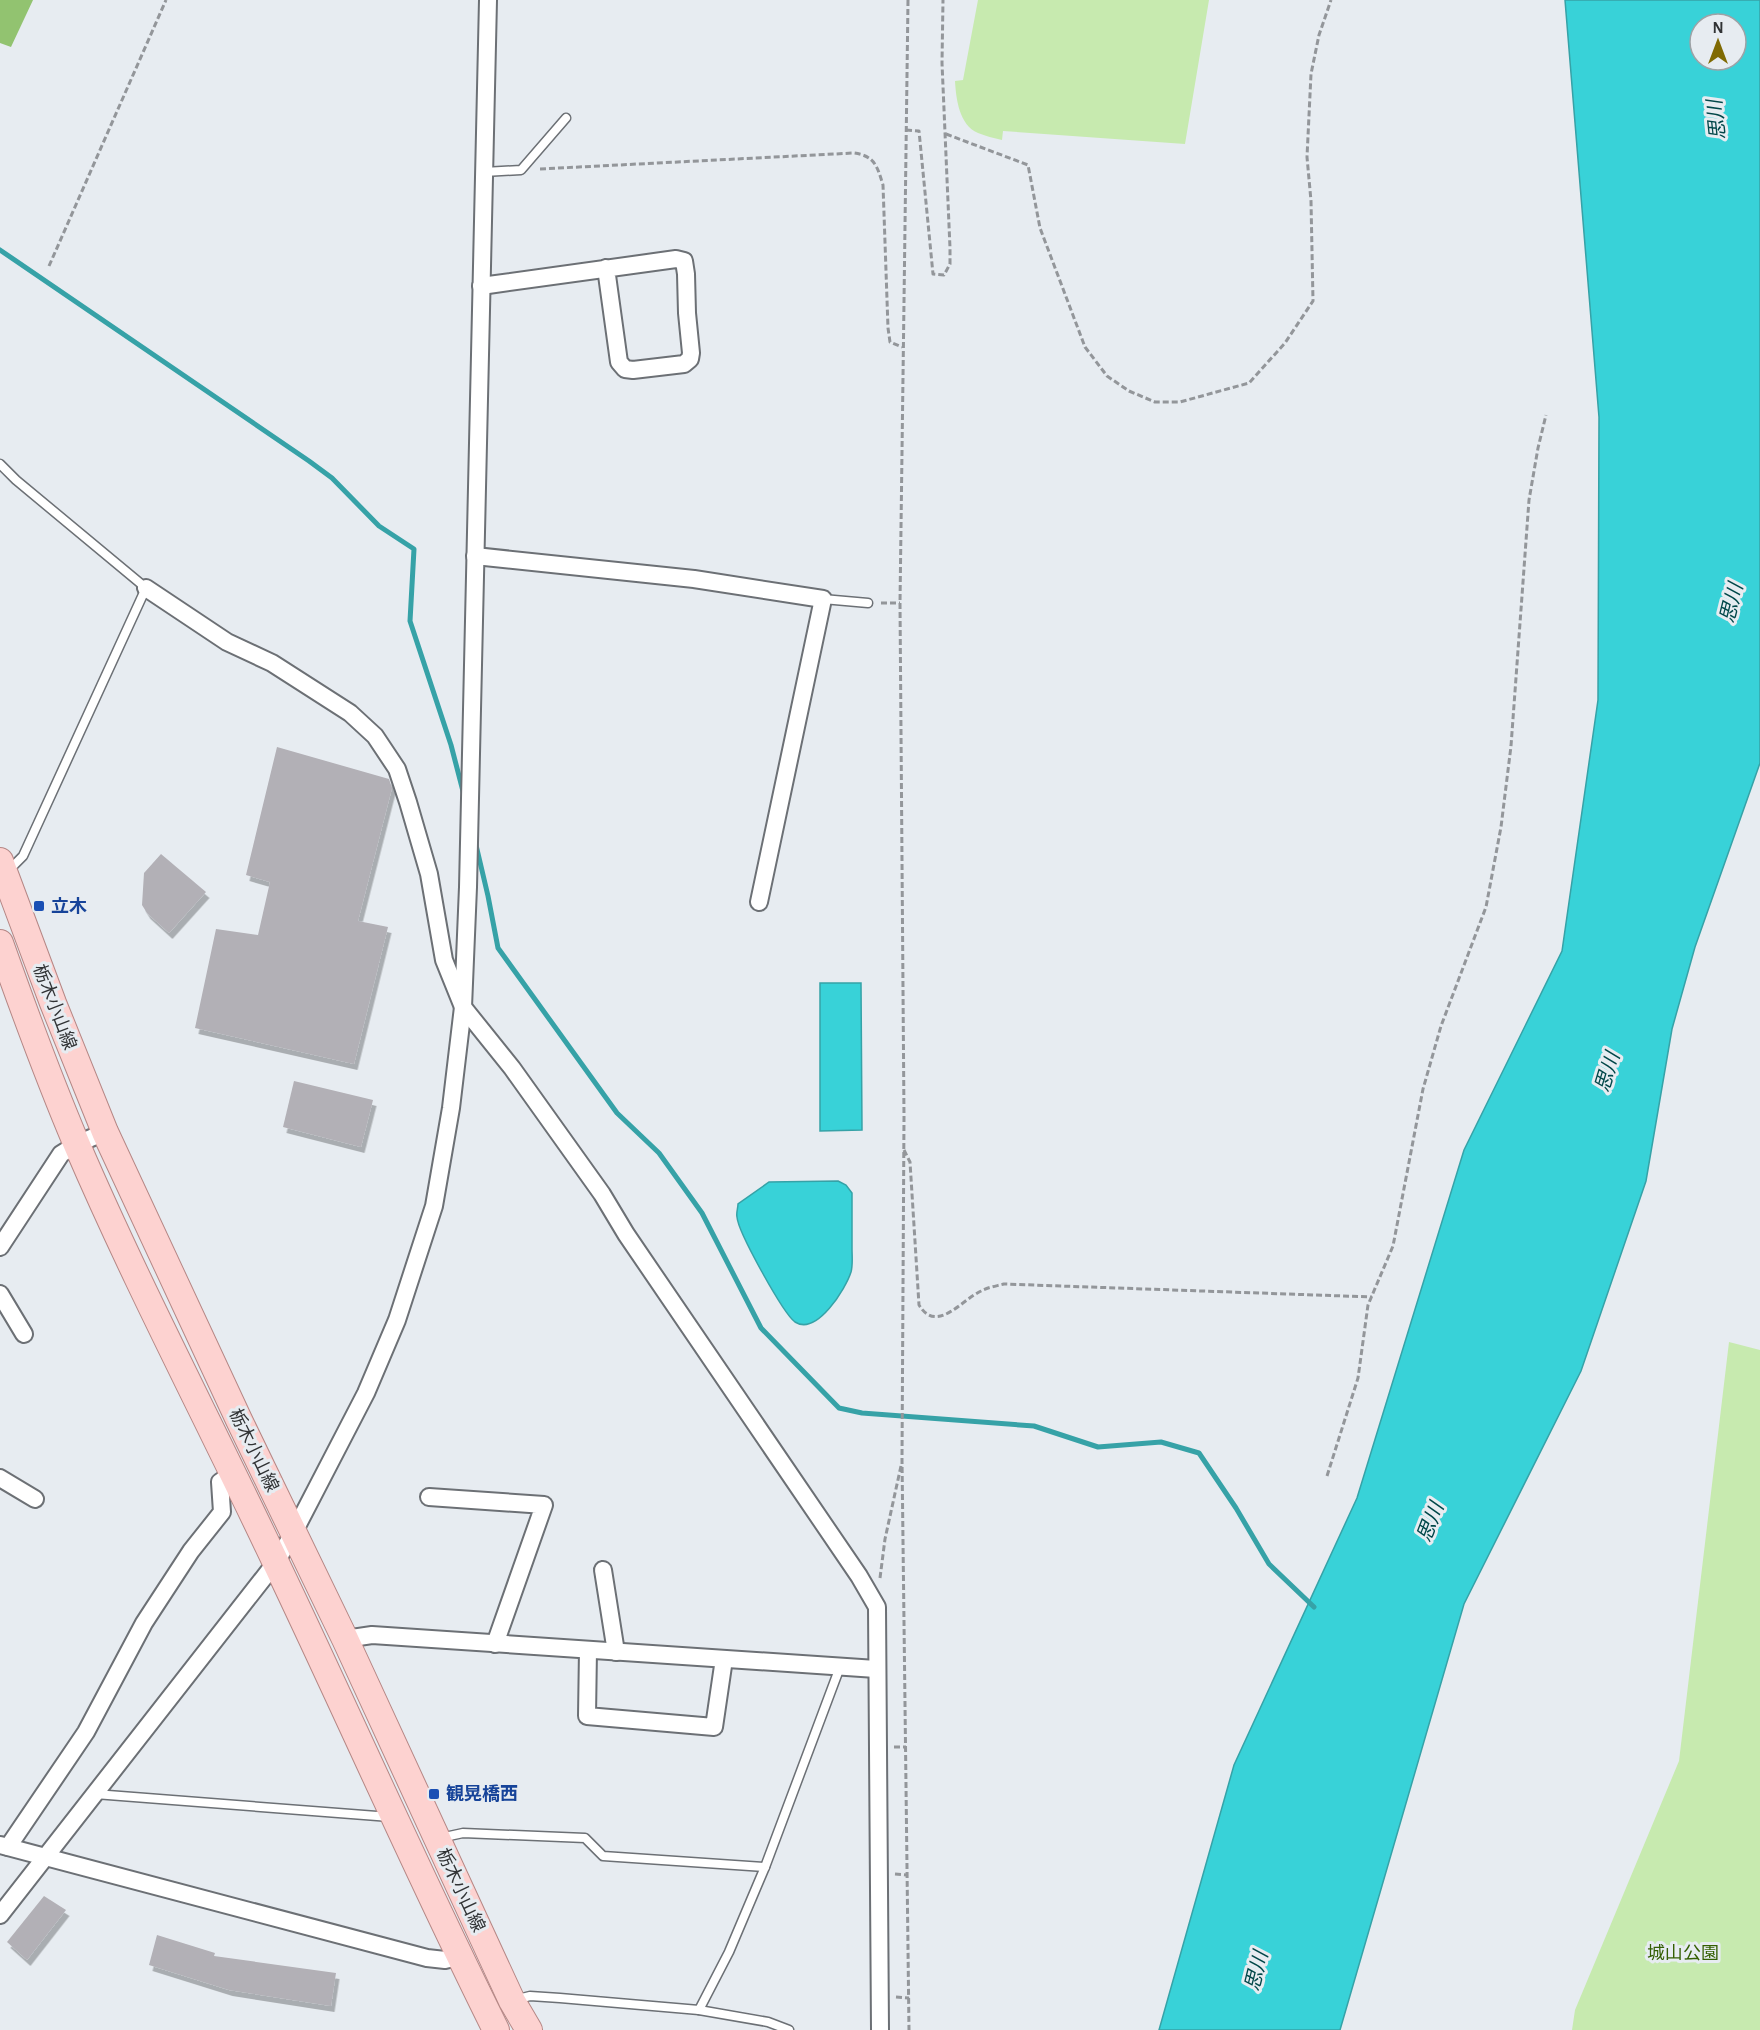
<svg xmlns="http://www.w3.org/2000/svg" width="1760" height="2030" viewBox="0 0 1760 2030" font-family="'Alegreya Sans','Noto Sans JP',sans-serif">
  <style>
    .green { fill: #c7eaaf }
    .forest { fill: #92c370 }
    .water { fill: #38d2d8; stroke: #36a2a7; stroke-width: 1.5; fill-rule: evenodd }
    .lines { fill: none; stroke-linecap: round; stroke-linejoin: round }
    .stream { stroke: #36a2a7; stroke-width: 5 }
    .building { fill: #b2b0b6; filter: url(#shadow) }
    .service-casing { stroke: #6c7075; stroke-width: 11 }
    .minor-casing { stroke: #6c7075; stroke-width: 20 }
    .primary-casing { stroke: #b58785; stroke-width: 28 }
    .path { stroke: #93969a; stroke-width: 3; stroke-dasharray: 6 3; stroke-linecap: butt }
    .service { stroke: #fff; stroke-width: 8 }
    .minor { stroke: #fff; stroke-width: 16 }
    .primary { stroke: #fdd2d0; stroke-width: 26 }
    .transit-dot { fill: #1a4fb4; stroke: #e7ecf1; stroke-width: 2 }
    .labels { text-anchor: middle; stroke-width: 6; stroke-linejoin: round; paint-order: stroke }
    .transit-label { font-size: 18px; font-weight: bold; fill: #164399; stroke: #e7ecf1; text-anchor: start }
    .street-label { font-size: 18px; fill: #313335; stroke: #e7ecf1 }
    .park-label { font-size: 18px; fill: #345f03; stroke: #e7ecf1 }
    .water-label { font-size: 20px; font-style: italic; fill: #014749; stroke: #e7ecf1 }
  </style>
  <defs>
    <filter id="shadow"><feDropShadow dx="3.5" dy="6" stdDeviation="0" flood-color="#0004"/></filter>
  </defs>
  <rect width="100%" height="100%" fill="#e7ecf1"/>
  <g class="green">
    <path d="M978 0H1209L1185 144 1003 131 1002 140C994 138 985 136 978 133 959 125 956 98 955 81L963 80Z"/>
    <polygon points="1729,1342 1760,1350 1760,2030 1572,2030 1575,2010 1679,1761"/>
  </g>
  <polygon class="forest" points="0,0 33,0 11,47 0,43"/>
  <g class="water">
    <path d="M1565 0H1760V763L1695 947 1672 1029 1646 1181 1581 1371 1464 1604 1340 2030H1159L1234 1765 1357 1498 1464 1150 1562 951 1598 700 1599 417ZM1700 24H1736V60H1700Z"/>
    <polygon points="820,983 861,983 862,1130 820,1131"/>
    <path d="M838 1181 846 1185 852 1193C852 1212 852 1230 852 1249 852 1256 853 1265 851 1272 846 1288 817 1336 795 1322 783 1313 738 1232 737 1217 736 1213 738 1208 738 1204L769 1182Z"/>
  </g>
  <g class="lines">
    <g class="stream">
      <polyline points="0,250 309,461 332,478 379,526 414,549 410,621 451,745 464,795"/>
      <polyline points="476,845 488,896 498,948 617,1113 659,1153 702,1213 761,1328 839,1408 862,1413 1034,1426 1098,1447 1161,1442 1199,1453 1236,1508 1269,1564 1314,1607"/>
    </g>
  </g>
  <g class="building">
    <polygon points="277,747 389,779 392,788 358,921 388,927 354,1064 195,1028 216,929 258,935 270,882 246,875"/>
    <polygon points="161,854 206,892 169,933 147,913 142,905 144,873"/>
    <polygon points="294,1081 373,1100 361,1147 283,1127"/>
    <polygon points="44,1896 66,1910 27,1960 7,1942"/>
    <polygon points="157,1935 215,1953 214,1956 336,1973 331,2006 229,1990 149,1965"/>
  </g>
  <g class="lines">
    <g class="service-casing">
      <g id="service">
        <polyline points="484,172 521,170 566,118"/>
        <polyline points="0,464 16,480 146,588 23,856 8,871"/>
        <polyline points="823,599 868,603"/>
        <polyline points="95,1794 390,1817"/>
        <polyline points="440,1838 463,1833 585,1838 603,1856 765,1867"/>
        <polyline points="514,2000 530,1996 560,1998 699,2010 729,1952 765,1867 840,1667"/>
        <polyline points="699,2010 768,2022 789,2030"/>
      </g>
    </g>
    <g class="minor-casing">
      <g id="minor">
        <polyline points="481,286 676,259 684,261 686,274 687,313 691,353 690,359 684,364 633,370 625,369 619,362 606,268"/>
        <polyline points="475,556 694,579 823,599 759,902"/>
        <polyline points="146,588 227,642 272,663 350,713 375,736 397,769 408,802 429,874 444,960 463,1007 512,1068 602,1194 626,1234 859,1576 877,1607 880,2030"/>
        <polyline points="0,1247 61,1154 77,1144 105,1132"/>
        <polyline points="0,1294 24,1334"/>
        <polyline points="0,1478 35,1499"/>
        <polyline points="429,1497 544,1505 495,1644"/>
        <polyline points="603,1570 616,1652"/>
        <polyline points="345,1639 372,1635 876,1669"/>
        <polyline points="588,1650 587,1716 714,1727 724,1659"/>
        <polyline points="0,1845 427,1958 445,1960 461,1956"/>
        <polyline points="8,1847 86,1732 144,1623 191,1551 222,1512 220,1482 232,1474"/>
        <polyline points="0,1915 276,1562 294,1532 366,1393 397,1320 434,1206 451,1108 463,1007 468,887 488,0"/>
      </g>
    </g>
    <g class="primary-casing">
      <g id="primary">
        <polyline points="0,861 53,1003 105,1132 239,1420 345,1639 512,2001 529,2030"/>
        <path d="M0 943C24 1011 49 1079 77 1145 138 1287 210 1423 276 1563 350 1718 419 1876 496 2030"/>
      </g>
    </g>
    <g class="path">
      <polyline points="908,0 900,603 904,1117 902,1459 909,2030"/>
      <polyline points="906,130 919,131 933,274 944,275 950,264 950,248 942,63 943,0"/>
      <polyline points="946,134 1028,165 1040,228 1085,347 1107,376 1129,391 1155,402 1180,402 1249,383 1285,343 1313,301 1311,201 1307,157 1311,74 1319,35 1331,0"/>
      <path d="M540 169 854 153C875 156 877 166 883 185L888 328 890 342 902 347"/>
      <polyline points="49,266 166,0"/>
      <polyline points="881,603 900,603"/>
      <path d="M904 1150 910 1162 919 1305C937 1334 960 1301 981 1291 988 1287 997 1286 1004 1284L1372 1297"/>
      <polyline points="1327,1476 1358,1378 1368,1305 1393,1246 1423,1089 1441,1026 1486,907 1501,827 1511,746 1529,500 1538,448 1546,415"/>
      <polyline points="880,1578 885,1539 901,1466"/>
      <polyline points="894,1747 906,1747"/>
      <polyline points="895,1874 907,1875"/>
      <polyline points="896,1997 909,1998"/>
    </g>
    <use href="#service" class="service"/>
    <use href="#minor" class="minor"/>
    <use href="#primary" class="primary"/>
  </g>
  <g class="transit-dot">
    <rect x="33" y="900" width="12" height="12" rx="3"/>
    <rect x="428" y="1788" width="12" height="12" rx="3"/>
  </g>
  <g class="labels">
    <g class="transit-label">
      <text x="51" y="912">立木</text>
      <text x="446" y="1800">観晃橋西</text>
    </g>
    <g class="street-label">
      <text transform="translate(55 1007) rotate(69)" y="6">栃木小山線</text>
      <text transform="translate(254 1450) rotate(64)" y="6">栃木小山線</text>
      <text transform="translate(461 1890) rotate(65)" y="6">栃木小山線</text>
    </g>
    <g class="park-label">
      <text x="1683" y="1959">城山公園</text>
    </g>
    <g class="water-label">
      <text transform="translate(1716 120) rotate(-96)" y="7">思川</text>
      <text transform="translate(1731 603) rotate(-76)" y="7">思川</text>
      <text transform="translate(1607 1072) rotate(-73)" y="7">思川</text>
      <text transform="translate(1430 1522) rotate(-69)" y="7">思川</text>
      <text transform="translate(1256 1971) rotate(-76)" y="7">思川</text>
    </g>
  </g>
  <g transform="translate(1718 42)"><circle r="28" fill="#e7ecf1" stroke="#9ea2a6" stroke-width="1.5"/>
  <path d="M0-4.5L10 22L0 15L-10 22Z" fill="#7f6a03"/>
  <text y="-9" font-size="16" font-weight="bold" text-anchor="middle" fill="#313335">N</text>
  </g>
</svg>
